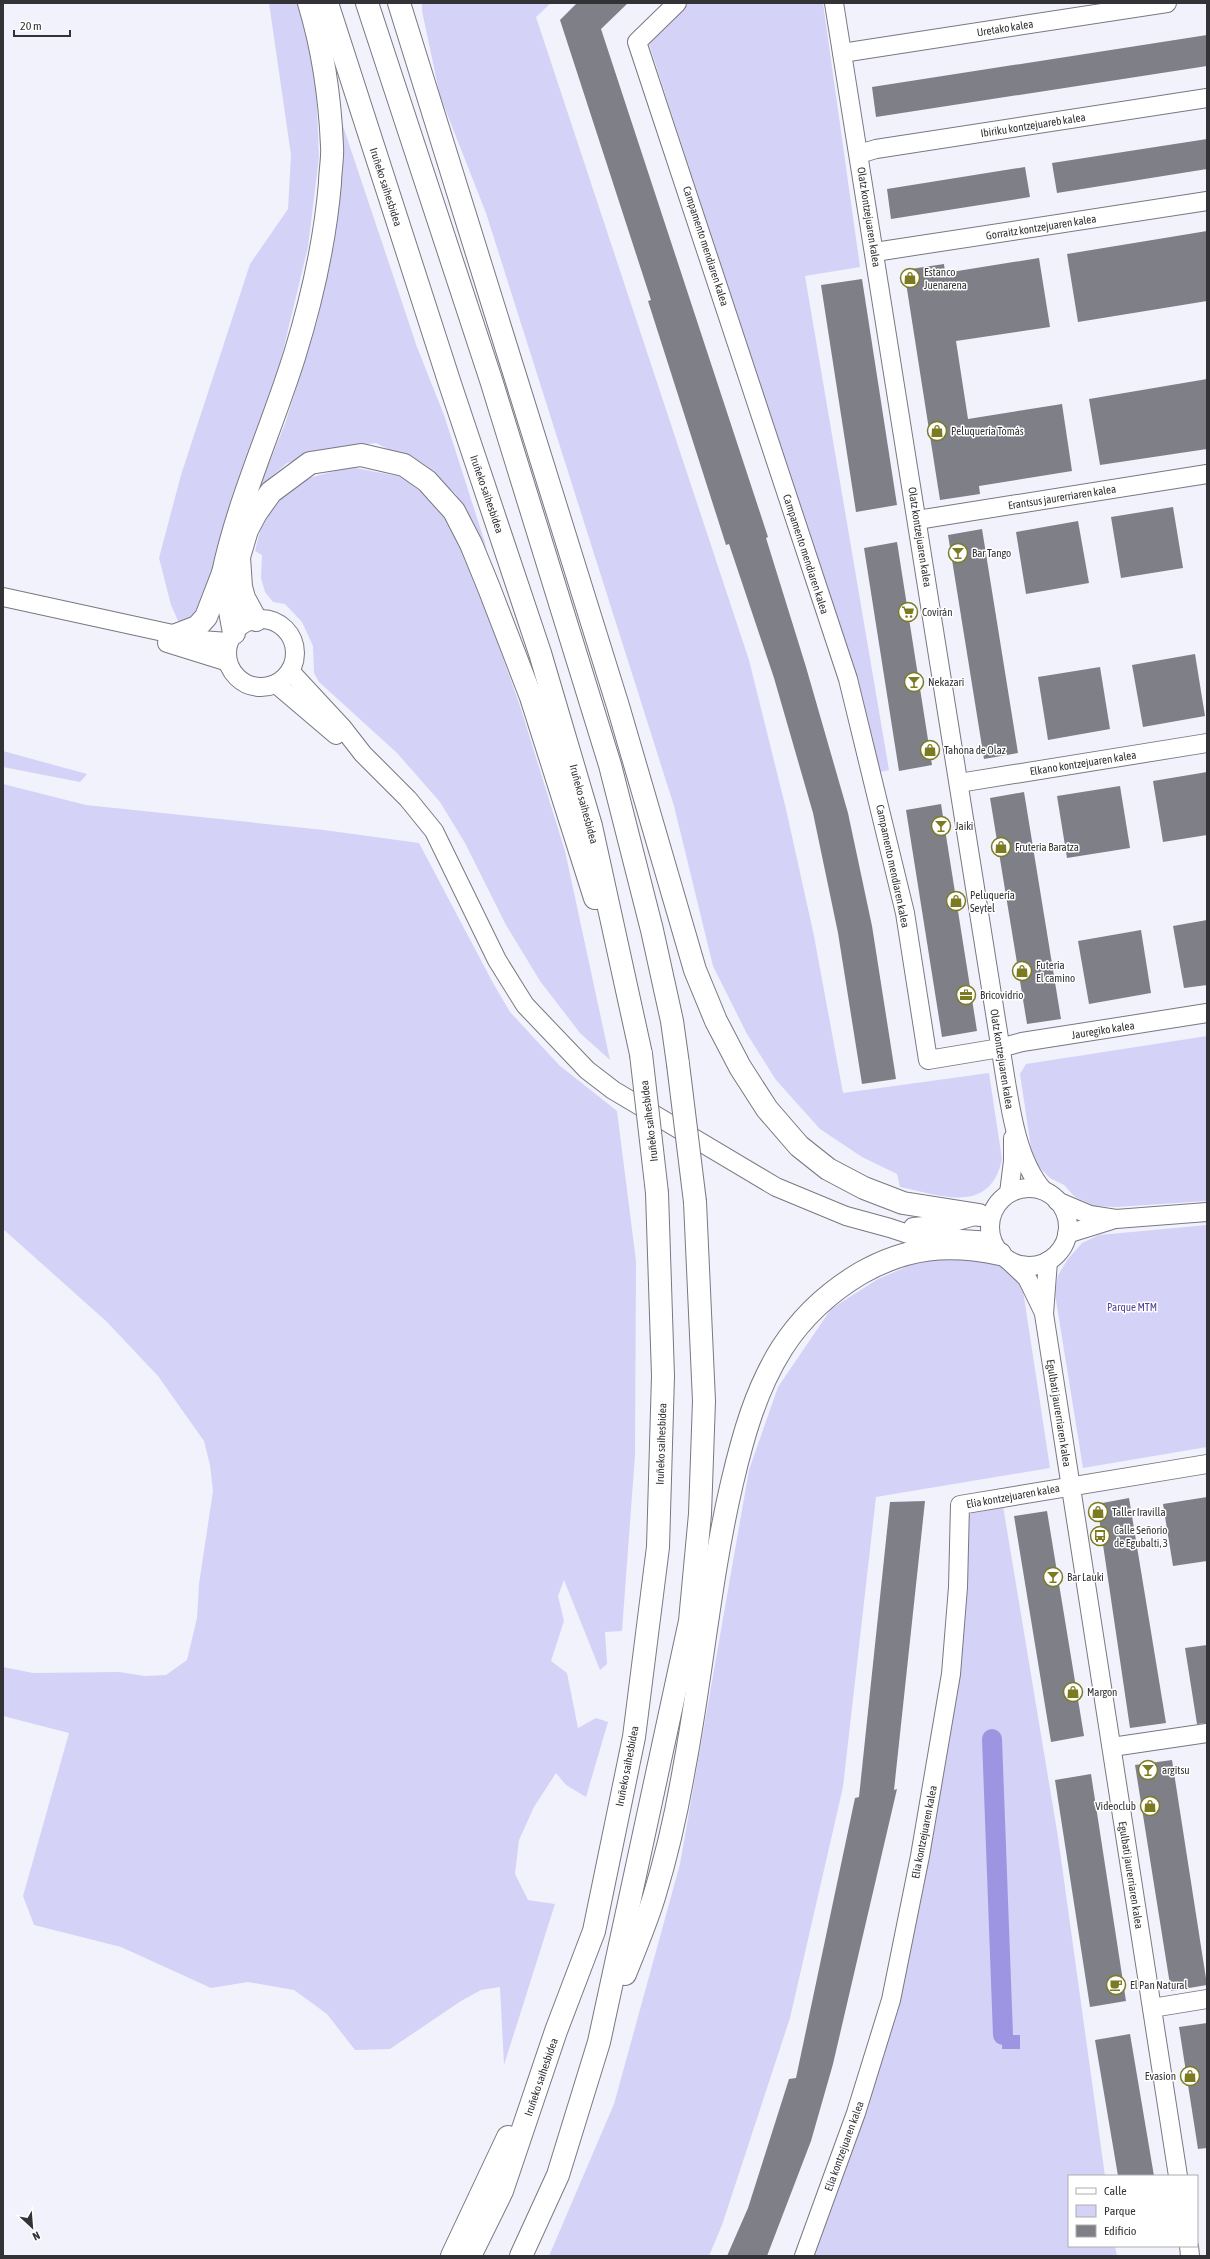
<svg xmlns="http://www.w3.org/2000/svg" width="1210" height="2259" viewBox="0 0 1210 2259" font-family="'Asap Condensed',sans-serif">
  <style>
    .green { fill: #d5d2f7 }
    .water { fill: #9e95e2 }
    .lines { fill: none; stroke-linecap: round; stroke-linejoin: round }
    .canal { stroke: #9e95e2; stroke-width: 20 }
    .building { fill: #7f7f88 }
    .minor-casing { stroke: #787881; stroke-width: 20 }
    .highway-casing { stroke: #787881; stroke-width: 24 }
    .minor { stroke: #fff; stroke-width: 18 }
    .highway { stroke: #fff; stroke-width: 22 }
    .highway-bridge-casing { stroke: #787881; stroke-width: 24; stroke-linecap: butt }
    .highway-bridge { stroke: #fff; stroke-width: 22 }
    .labels { text-anchor: middle; stroke-width: 3; stroke-linejoin: round; paint-order: stroke }
    .street-label { font-size: 11px; fill: #333337; stroke: #fff }
    .poi-label { font-size: 11px; fill: #333337; stroke: #fff; text-anchor: start }
    .park-label { font-size: 11px; fill: #54429d; stroke: #fff }
  </style>
  <rect width="100%" height="100%" fill="#f2f2fc"/>
  <g class="green">
    <polygon points="269,3 301,3 316,86 319,157 308,247 281,359 224,529 208,597 187,620 179,623 171,605 159,558 181,475 250,264 288,209 291,155"/>
    <path d="M422 3H551L536 17 749 660 786 809 814 936 843 1093 989 1073 1002 1159C990 1216 940 1195 900 1187L897 1174 862 1157 820 1129 776 1080 747 1034 713 966 674 806 486 213 440 96 422 11Z"/>
    <polygon points="686,3 823,3 860,267 805,276 889,770 880,772 844,644 648,41"/>
    <polygon points="339,114 417,347 444,415 487,549 455,493 425,468 376,443 339,448 287,463 259,488 285,424 317,322 333,246 344,154"/>
    <polygon points="351,467 402,477 433,501 464,548 520,706 565,851 610,1060 580,1033 540,981 506,925 465,843 440,802 397,753 319,682 314,673 313,646 302,622 285,604 273,602 265,592 261,578 262,555 255,551 263,519 281,494 312,477"/>
    <polygon points="3,751 87,774 80,782 3,767"/>
    <polygon points="3,784 86,805 324,830 419,843 493,983 510,1012 559,1065 617,1111 636,1261 635,1455 622,1631 605,1632 607,1664 600,1670 564,1580 558,1596 564,1621 551,1661 567,1673 578,1728 596,1718 608,1722 586,1797 566,1785 556,1773 534,1807 519,1840 515,1874 528,1900 555,1904 504,2065 500,1987 481,1990 461,2001 390,2049 355,2050 327,2014 294,1990 248,1982 211,1988 121,1947 34,1925 23,1896 69,1733 3,1716 3,1667 33,1673 119,1672 145,1676 166,1675 187,1660 197,1618 199,1584 213,1491 210,1465 204,1441 158,1376 106,1321 3,1229"/>
    <polygon points="1207,1036 1207,1201 1116,1207 1094,1206 1075,1197 1064,1185 1050,1178 1038,1166 1031,1148 1020,1074 1026,1064"/>
    <polygon points="1207,1225 1207,1447 1083,1468 1055,1294 1058,1275 1068,1259 1082,1243 1099,1235"/>
    <polygon points="927,1258 999,1262 1021,1277 1050,1468 876,1497 843,1787 790,2018 722,2225 709,2256 549,2256 614,2104 680,1864 749,1470 778,1387 831,1309 878,1279"/>
    <polygon points="1003,1506 1058,1837 1105,2176 1069,2176 1069,2246 1115,2246 1117,2256 813,2256 884,2055 921,1901 947,1753 956,1678 969,1515 976,1510"/>
  </g>
  <polygon class="water" points="1003,2035 1020,2035 1020,2049 1002,2049"/>
  <g class="lines">
    <polyline class="canal" points="992,1739 1003,2035"/>
  </g>
  <g class="building">
    <polygon points="577,3 628,3 601,29 768,537 766,538 806,667 848,813 872,926 896,1079 862,1084 838,933 813,813 774,678 729,544 726,545 648,301 651,300 560,20"/>
    <polygon points="1207,35 1207,66 876,117 872,87"/>
    <polygon points="1207,139 1207,169 1057,193 1052,163"/>
    <polygon points="1025,167 1030,197 891,219 887,189"/>
    <polygon points="1207,231 1207,301 1078,322 1067,254"/>
    <polygon points="1039,258 1050,327 956,341 968,419 1062,404 1072,471 979,486 980,494 940,500 904,270 944,264 945,273"/>
    <polygon points="862,279 897,505 856,512 821,285"/>
    <polygon points="1207,379 1207,449 1100,465 1089,399"/>
    <polygon points="1173,507 1183,568 1121,578 1111,517"/>
    <polygon points="1078,521 1089,583 1026,594 1016,532"/>
    <polygon points="982,529 1018,753 984,759 948,535"/>
    <polygon points="897,542 932,765 899,771 864,548"/>
    <polygon points="1195,654 1205,716 1143,727 1132,665"/>
    <polygon points="1100,667 1110,729 1048,740 1038,677"/>
    <polygon points="1207,772 1207,835 1163,842 1153,781"/>
    <polygon points="1120,786 1130,848 1067,858 1057,796"/>
    <polygon points="1024,792 1061,1019 1027,1024 990,798"/>
    <polygon points="941,804 977,1031 942,1037 906,810"/>
    <polygon points="1207,920 1207,985 1184,988 1173,926"/>
    <polygon points="1141,930 1151,993 1089,1004 1078,941"/>
    <polygon points="1207,1497 1207,1561 1173,1566 1163,1504"/>
    <polygon points="1129,1498 1166,1723 1130,1728 1097,1504"/>
    <polygon points="925,1501 894,1790 897,1789 833,2064 811,2141 767,2256 727,2256 748,2208 789,2079 796,2078 855,1798 859,1797 890,1502"/>
    <polygon points="1047,1511 1084,1736 1051,1742 1014,1516"/>
    <polygon points="1207,1645 1207,1723 1197,1724 1185,1648"/>
    <polygon points="1172,1760 1207,1985 1171,1991 1135,1765"/>
    <polygon points="1091,1774 1126,2001 1090,2007 1055,1780"/>
    <polygon points="1207,2023 1207,2148 1198,2149 1179,2027"/>
    <polygon points="1130,2034 1154,2176 1118,2176 1095,2040"/>
  </g>
  <g class="lines">
    <g class="minor-casing">
      <g id="minor">
        <polyline points="677,3 637,42 848,679 905,913 928,1060 1000,1048 1022,1042 1207,1013"/>
        <path d="M834 3 1005 1076C1011 1113 1018 1161 1043 1190"/>
        <polyline points="842,53 1167,3"/>
        <polyline points="859,154 876,149 1207,98"/>
        <polyline points="875,252 1207,201"/>
        <polyline points="917,520 1207,474"/>
        <polyline points="3,597 200,640 229,642"/>
        <circle cx="261" cy="653" r="34"/>
        <polyline points="167,643 228,662"/>
        <polyline points="290,671 342,727 363,754 408,799 434,831 497,960 525,1005 587,1070 613,1090 776,1187 846,1216 890,1228 914,1236 992,1241"/>
        <polyline points="276,684 336,735"/>
        <polyline points="959,783 1207,743"/>
        <circle cx="1029" cy="1227" r="39"/>
        <polyline points="1009,1193 1013,1161 1013,1138"/>
        <polyline points="1057,1201 1090,1215 1116,1219 1207,1212"/>
        <polyline points="913,1227 947,1224 978,1215"/>
        <polyline points="1067,1234 1112,1220"/>
        <polyline points="1008,1260 1027,1278 1043,1311"/>
        <polyline points="1048,1261 1044,1314 1178,2176"/>
        <polyline points="1112,1747 1207,1733"/>
        <polyline points="1152,2008 1207,1999"/>
        <polyline points="1189,2246 1190,2256"/>
        <polyline points="804,2256 856,2113 891,2000 920,1856 951,1674 958,1587 960,1505 1207,1464"/>
      </g>
    </g>
    <g class="highway-casing">
      <g id="highway">
        <polyline points="327,3 450,384 540,653 591,826 641,1054"/>
        <polyline points="367,3 491,380 610,765 652,930 672,1021 678,1064"/>
        <polyline points="399,3 618,706 695,970 716,1021 740,1067 767,1109 799,1146 828,1169 864,1188 903,1203 979,1215"/>
        <polyline points="256,620 244,598 241,587 239,557 247,530 256,513 271,492 310,463 361,455 404,465 427,481 454,511 471,544 489,588 531,697 595,898"/>
        <path d="M234 633 223 573C239 498 272 428 295 354 312 299 325 241 330 183 330 171 333 158 332 146 330 99 323 49 309 3"/>
        <polyline points="176,635 197,627 206,617 223,573"/>
        <path d="M625 1974C635 1949 646 1923 654 1897 666 1858 677 1810 684 1769 702 1674 710 1577 732 1483 743 1436 756 1389 782 1348 802 1317 829 1292 861 1273 907 1247 948 1243 1000 1254"/>
        <polyline points="452,2256 508,2137"/>
        <polyline points="470,2256 502,2191 556,2031 594,1931 634,1737 658,1547 663,1376 657,1193"/>
        <polyline points="521,2256 558,2175 599,2042 690,1621 700,1514 704,1401 695,1202"/>
      </g>
    </g>
    <use href="#minor" class="minor"/>
    <use href="#highway" class="highway"/>
    <g class="highway-bridge-casing">
      <g id="highway-bridge">
        <polyline points="641,1054 657,1193"/>
        <polyline points="678,1064 695,1202"/>
      </g>
    </g>
    <use href="#highway-bridge" class="highway-bridge"/>
  </g>
  <defs>
    <g id="shop-ring" transform="scale(1)"><circle r="9.5" fill="#fff" stroke="#7c7b22" stroke-width="1.5"/><path d="M-5-2.5h2.3a2.7 3.5 0 0 1 5.4 0H5L5.5 6h-11ZM-1.5-2.5h3a1.5 2.3 0 0 0-3 0Z" fill="#7c7b22"/></g>
    <g id="bar-ring" transform="scale(1)"><circle r="9.5" fill="#fff" stroke="#7c7b22" stroke-width="1.5"/><path d="M-6-5H6L.8 .8V4.5H3.5V6h-7V4.5H-.8V.8Z" fill="#7c7b22"/></g>
    <g id="supermarket-ring" transform="scale(1)"><circle r="9.5" fill="#fff" stroke="#7c7b22" stroke-width="1.5"/><path d="M-6-5.5h2.5l.6 2H6L4.5 2H-2.5L-4.4-4H-6ZM-1.5 3.2a1.3 1.3 0 1 0 .1 0ZM3 3.2a1.3 1.3 0 1 0 .1 0Z" fill="#7c7b22"/></g>
    <g id="office-ring" transform="scale(1)"><circle r="9.5" fill="#fff" stroke="#7c7b22" stroke-width="1.5"/><path d="M-6-3h4V-5.5h4V-3h4V5H-6ZM-1-4.5V-3h2v-1.5ZM-6 0V1H6V0Z" fill="#7c7b22"/></g>
    <g id="bus-ring" transform="scale(1)"><circle r="9.5" fill="#fff" stroke="#7c7b22" stroke-width="1.5"/><path d="M-5-6H5V4H4V6H2V4H-2V6H-4V4H-5ZM-3.5-4V0h7V-4ZM-3.5 1.2v1.5H-2V1.2ZM2 1.2v1.5H3.5V1.2Z" fill="#7c7b22"/></g>
    <g id="cafe-ring" transform="scale(1)"><circle r="9.5" fill="#fff" stroke="#7c7b22" stroke-width="1.5"/><path d="M-5.5-4.5H6V0H3Q3 3.5 0 3.5H-2.5Q-5.5 3.5-5.5 0ZM3-3.2v2h1.7v-2ZM-6 4.5H4V6H-6Z" fill="#7c7b22"/></g>
  </defs>
  <g fill-rule="evenodd">
    <use href="#shop-ring" x="910" y="278"/>
    <use href="#shop-ring" x="937" y="431"/>
    <use href="#bar-ring" x="958" y="553"/>
    <use href="#supermarket-ring" x="908" y="612"/>
    <use href="#bar-ring" x="914" y="682"/>
    <use href="#shop-ring" x="930" y="750"/>
    <use href="#bar-ring" x="941" y="826"/>
    <use href="#shop-ring" x="1001" y="847"/>
    <use href="#shop-ring" x="956" y="901"/>
    <use href="#shop-ring" x="1022" y="971"/>
    <use href="#office-ring" x="966" y="995"/>
    <use href="#shop-ring" x="1098" y="1512"/>
    <use href="#bus-ring" x="1100" y="1536"/>
    <use href="#bar-ring" x="1053" y="1577"/>
    <use href="#shop-ring" x="1073" y="1692"/>
    <use href="#bar-ring" x="1148" y="1770"/>
    <use href="#shop-ring" x="1150" y="1806"/>
    <use href="#cafe-ring" x="1116" y="1985"/>
    <use href="#shop-ring" x="1190" y="2076"/>
  </g>
  <g class="labels">
    <g class="street-label">
      <text transform="translate(1005 28) rotate(-9)" y="4">Uretako kalea</text>
      <text transform="translate(1033 125) rotate(-9)" y="4">Ibiriku kontzejuareb kalea</text>
      <text transform="translate(386 187) rotate(72)" y="4">Iruñeko saihesbidea</text>
      <text transform="translate(869 217) rotate(81)" y="4">Olatz kontzejuaren kalea</text>
      <text transform="translate(1041 227) rotate(-9)" y="4">Gorraitz kontzejuaren kalea</text>
      <text transform="translate(706 246) rotate(72)" y="4">Campamento mendiaren kalea</text>
      <text transform="translate(487 494) rotate(71)" y="4">Iruñeko saihesbidea</text>
      <text transform="translate(1062 497) rotate(-9)" y="4">Erantsus jaurerriaren kalea</text>
      <text transform="translate(920 537) rotate(81)" y="4">Olatz kontzejuaren kalea</text>
      <text transform="translate(806 554) rotate(72)" y="4">Campamento mendiaren kalea</text>
      <text transform="translate(1083 763) rotate(-9)" y="4">Elkano kontzejuaren kalea</text>
      <text transform="translate(584 804) rotate(75)" y="4">Iruñeko saihesbidea</text>
      <text transform="translate(893 866) rotate(78)" y="4">Campamento mendiaren kalea</text>
      <text transform="translate(1103 1030) rotate(-9)" y="4">Jauregiko kalea</text>
      <text transform="translate(1002 1059) rotate(81)" y="4">Olatz kontzejuaren kalea</text>
      <text transform="translate(649 1121) rotate(-97)" y="4">Iruñeko saihesbidea</text>
      <text transform="translate(1059 1413) rotate(81)" y="4">Egulbati jaurerriaren kalea</text>
      <text transform="translate(661 1444) rotate(-88)" y="4">Iruñeko saihesbidea</text>
      <text transform="translate(1013 1496) rotate(-10)" y="4">Elia kontzejuaren kalea</text>
      <text transform="translate(627 1766) rotate(-79)" y="4">Iruñeko saihesbidea</text>
      <text transform="translate(924 1832) rotate(-79)" y="4">Elia kontzejuaren kalea</text>
      <text transform="translate(1131 1875) rotate(81)" y="4">Egulbati jaurerriaren kalea</text>
      <text transform="translate(541 2077) rotate(-71)" y="4">Iruñeko saihesbidea</text>
      <text transform="translate(844 2146) rotate(-70)" y="4">Elia kontzejuaren kalea</text>
    </g>
    <g class="poi-label">
      <text x="924" y="276">Estanco<tspan x="924" dy="13">Juenarena</tspan></text>
      <text x="951" y="435">Peluquería Tomás</text>
      <text x="972" y="557">Bar Tango</text>
      <text x="922" y="616">Covirán</text>
      <text x="928" y="686">Nekazari</text>
      <text x="944" y="754">Tahona de Olaz</text>
      <text x="955" y="830">Jaiki</text>
      <text x="1015" y="851">Fruteria Baratza</text>
      <text x="970" y="899">Peluquería<tspan x="970" dy="13">Seytel</tspan></text>
      <text x="1036" y="969">Futeria<tspan x="1036" dy="13">El camino</tspan></text>
      <text x="980" y="999">Bricovidrio</text>
      <text x="1112" y="1516">Taller Iravilla</text>
      <text x="1114" y="1534">Calle Señorío<tspan x="1114" dy="13">de Egubalti, 3</tspan></text>
      <text x="1067" y="1581">Bar Lauki</text>
      <text x="1087" y="1696">Margon</text>
      <text x="1162" y="1774">argitsu</text>
      <text x="1136" y="1810" text-anchor="end">Videoclub</text>
      <text x="1130" y="1989">El Pan Natural</text>
      <text x="1176" y="2080" text-anchor="end">Evasion</text>
    </g>
    <g class="park-label">
      <text x="1132" y="1311">Parque MTM</text>
    </g>
  </g>
  <rect width="1210" height="2259" fill="none" stroke="#333337" stroke-width="8"/>
  <rect x="1068" y="2175" width="130" height="72" fill="#ffffff" stroke="#adadaf"/>
  <rect x="1076" y="2188" width="20" height="6" fill="#ffffff" stroke="#adadaf"/>
  <text x="1104" y="2195" font-size="12" fill="#333337">Calle</text>
  <rect x="1076" y="2205" width="20" height="12" fill="#d5d2f7" stroke="#adadaf"/>
  <text x="1104" y="2215" font-size="12" fill="#333337">Parque</text>
  <rect x="1076" y="2225" width="20" height="12" fill="#7f7f88" stroke="#adadaf"/>
  <text x="1104" y="2235" font-size="12" fill="#333337">Edificio</text>
  <g transform="translate(32 2227) rotate(154)" stroke="#ffffff" stroke-width="3" paint-order="stroke">
  <path d="M0-3L7 15L0 10L-7 15Z" fill="#333337"/>
  <text y="-6" font-size="11" font-weight="bold" text-anchor="middle" fill="#333337">N</text>
  </g>
  <path d="M14 30v6h56v-6" fill="none" stroke="#333337" stroke-width="2"/>
  <text x="20" y="30" font-size="12" fill="#333337" stroke="#ffffff" stroke-width="3" paint-order="stroke">20 m</text>
</svg>
